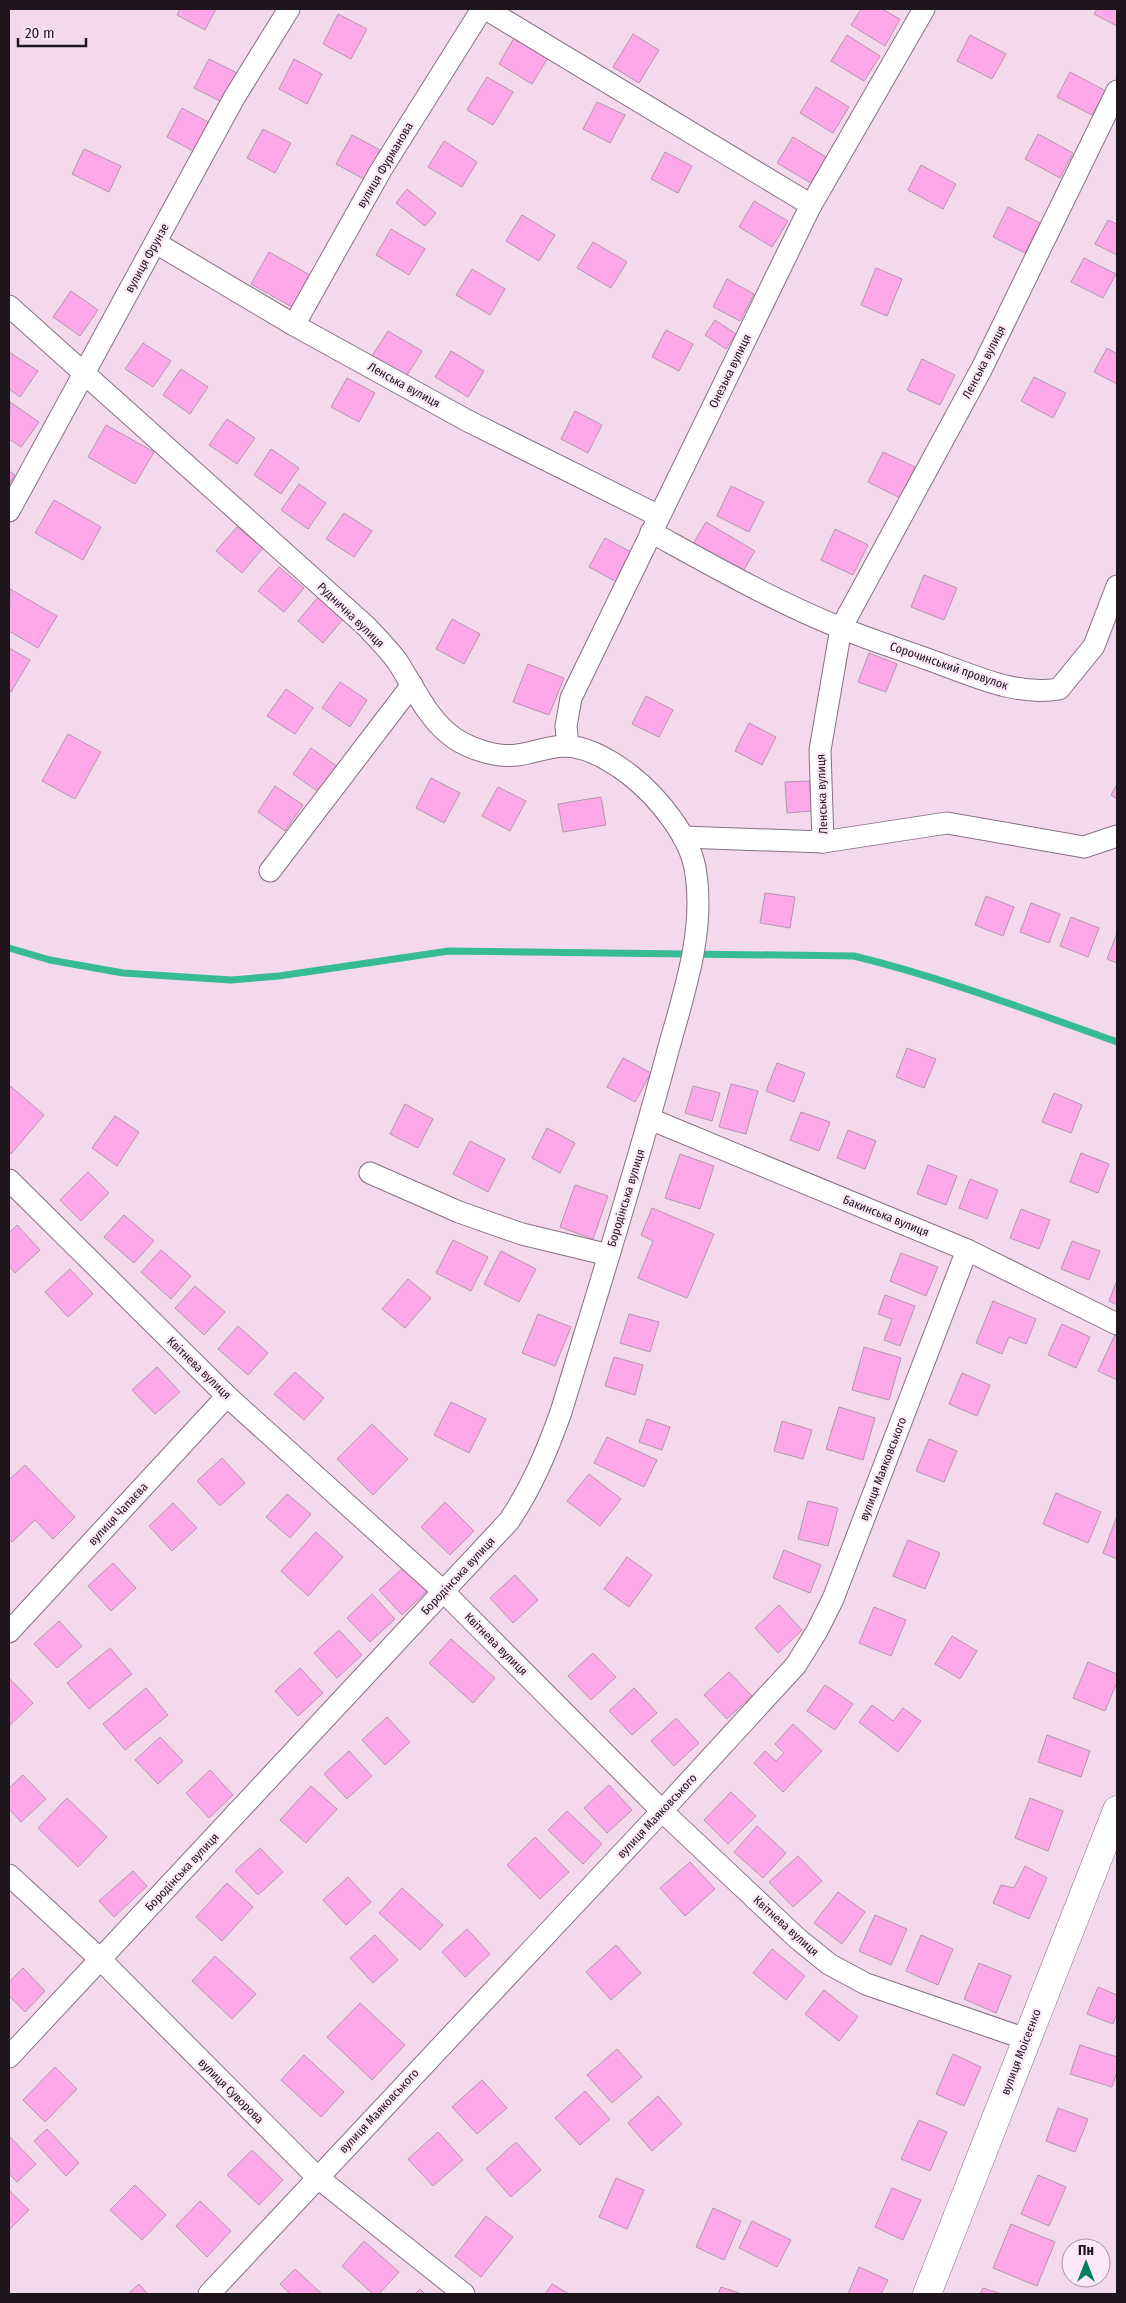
<svg xmlns="http://www.w3.org/2000/svg" width="1126" height="2303" viewBox="0 0 1126 2303" font-family="'Fira Sans Condensed',sans-serif">
  <style>
    .lines { fill: none; stroke-linecap: round; stroke-linejoin: round }
    .stream { stroke: #36bb92; stroke-width: 7 }
    .building { fill: #fea8e9; stroke: #b198aa }
    .street-casing { stroke: #887082; stroke-width: 23 }
    .secondary-casing { stroke: #887082; stroke-width: 29 }
    .street { stroke: #fff; stroke-width: 21 }
    .secondary { stroke: #fff; stroke-width: 28 }
    .labels { text-anchor: middle; stroke-width: 4.5; stroke-linejoin: round; paint-order: stroke }
    .street-label { font-size: 12px; fill: #1e151c; stroke: #fde8f7 }
  </style>
  <rect width="100%" height="100%" fill="#f4d8ec"/>
  <g class="lines">
    <path class="stream" d="M9 948 50 960 123 973 231 980 279 976 449 951 854 956C944 978 1030 1011 1117 1042"/>
  </g>
  <g class="building">
    <polygon points="180,9 216,9 205,30 177,15"/>
    <polygon points="861,9 882,9 900,19 885,46 851,25"/>
    <polygon points="1097,9 1117,9 1117,26 1094,14"/>
    <polygon points="338,14 367,29 351,59 323,44"/>
    <polygon points="633,34 659,50 639,83 613,67"/>
    <polygon points="847,35 880,56 864,81 831,61"/>
    <polygon points="970,35 1006,54 992,79 957,61"/>
    <polygon points="514,38 548,58 532,84 499,64"/>
    <polygon points="209,59 237,73 222,102 194,88"/>
    <polygon points="294,59 322,74 307,104 279,89"/>
    <polygon points="1070,72 1106,91 1092,115 1057,97"/>
    <polygon points="487,77 513,92 493,125 467,110"/>
    <polygon points="816,87 849,107 833,133 800,113"/>
    <polygon points="597,102 625,115 610,143 583,129"/>
    <polygon points="182,108 210,123 195,152 167,137"/>
    <polygon points="263,129 291,143 275,173 247,158"/>
    <polygon points="1038,134 1073,153 1060,178 1025,159"/>
    <polygon points="352,135 380,150 364,179 336,164"/>
    <polygon points="793,137 826,157 811,183 777,163"/>
    <polygon points="444,141 477,162 462,187 428,167"/>
    <polygon points="84,149 121,166 109,192 72,174"/>
    <polygon points="665,152 692,166 678,193 651,179"/>
    <polygon points="921,165 956,184 943,209 908,190"/>
    <polygon points="407,189 436,213 425,226 396,203"/>
    <polygon points="754,201 788,221 772,247 739,227"/>
    <polygon points="1008,207 1040,223 1025,253 993,237"/>
    <polygon points="522,215 555,235 539,261 506,241"/>
    <polygon points="1108,220 1117,224 1117,255 1095,244"/>
    <polygon points="391,229 425,249 409,275 376,255"/>
    <polygon points="593,242 627,262 611,288 577,268"/>
    <polygon points="269,252 310,275 292,307 251,284"/>
    <polygon points="1084,258 1116,274 1103,298 1071,282"/>
    <polygon points="876,268 902,279 887,316 861,305"/>
    <polygon points="472,269 505,289 490,315 456,295"/>
    <polygon points="727,279 754,294 740,321 713,307"/>
    <polygon points="71,291 98,310 80,336 53,317"/>
    <polygon points="715,320 736,334 726,349 705,335"/>
    <polygon points="666,330 693,344 679,371 652,357"/>
    <polygon points="388,331 422,351 406,377 372,356"/>
    <polygon points="143,343 171,361 153,387 125,369"/>
    <polygon points="1107,348 1117,354 1117,384 1094,372"/>
    <polygon points="451,351 484,371 468,397 435,377"/>
    <polygon points="9,352 38,371 20,397 9,389"/>
    <polygon points="922,359 955,375 940,405 907,390"/>
    <polygon points="181,369 208,387 190,414 163,395"/>
    <polygon points="1034,377 1066,393 1053,418 1021,401"/>
    <polygon points="347,378 375,393 359,422 331,407"/>
    <polygon points="10,402 39,422 21,447 9,439"/>
    <polygon points="575,411 602,425 588,453 561,439"/>
    <polygon points="227,419 255,438 237,464 209,445"/>
    <polygon points="106,425 154,452 135,484 88,457"/>
    <polygon points="271,449 299,468 281,494 254,475"/>
    <polygon points="883,452 915,467 900,498 868,482"/>
    <polygon points="9,471 15,475 9,485"/>
    <polygon points="299,484 326,503 308,529 281,510"/>
    <polygon points="731,486 764,502 749,532 717,516"/>
    <polygon points="54,500 101,527 83,560 35,533"/>
    <polygon points="344,513 372,531 354,557 326,539"/>
    <polygon points="706,522 755,551 742,573 693,544"/>
    <polygon points="237,527 263,548 242,573 216,551"/>
    <polygon points="835,529 868,545 853,575 821,560"/>
    <polygon points="605,538 633,553 617,582 589,567"/>
    <polygon points="279,567 304,588 284,612 258,591"/>
    <polygon points="924,575 957,588 944,620 911,607"/>
    <polygon points="10,589 57,616 38,648 9,631"/>
    <polygon points="318,597 344,618 323,643 298,621"/>
    <polygon points="452,619 480,634 464,664 436,649"/>
    <polygon points="9,648 30,660 11,692 9,691"/>
    <polygon points="869,653 897,664 886,692 858,682"/>
    <polygon points="528,664 564,678 549,715 513,702"/>
    <polygon points="340,682 367,700 350,727 322,708"/>
    <polygon points="286,689 313,708 295,734 267,716"/>
    <polygon points="646,696 673,710 659,737 632,724"/>
    <polygon points="749,723 776,737 762,765 735,751"/>
    <polygon points="68,734 101,752 75,799 42,781"/>
    <polygon points="311,748 338,767 320,793 293,774"/>
    <polygon points="431,778 460,793 444,823 416,808"/>
    <polygon points="809,781 812,811 787,813 785,782"/>
    <polygon points="1117,784 1117,799 1111,795"/>
    <polygon points="275,786 303,805 285,831 258,812"/>
    <polygon points="498,787 526,801 510,831 482,816"/>
    <polygon points="601,797 606,825 563,832 558,804"/>
    <polygon points="765,893 795,897 790,928 760,923"/>
    <polygon points="986,896 1014,907 1003,936 975,925"/>
    <polygon points="1031,903 1060,914 1049,943 1020,932"/>
    <polygon points="1071,917 1099,928 1088,957 1060,946"/>
    <polygon points="1117,933 1117,963 1107,959"/>
    <polygon points="907,1048 936,1059 924,1088 896,1077"/>
    <polygon points="623,1058 651,1073 635,1102 607,1087"/>
    <polygon points="777,1063 805,1073 794,1102 766,1091"/>
    <polygon points="731,1084 758,1091 746,1134 719,1127"/>
    <polygon points="9,1085 44,1115 11,1154 9,1152"/>
    <polygon points="693,1086 720,1093 712,1121 685,1113"/>
    <polygon points="1054,1093 1082,1105 1071,1133 1042,1122"/>
    <polygon points="405,1104 433,1119 418,1148 390,1134"/>
    <polygon points="801,1112 830,1122 819,1151 790,1140"/>
    <polygon points="115,1116 139,1132 117,1166 92,1148"/>
    <polygon points="547,1128 575,1143 560,1173 532,1158"/>
    <polygon points="848,1130 876,1141 865,1169 837,1158"/>
    <polygon points="470,1141 505,1159 488,1192 453,1174"/>
    <polygon points="1081,1153 1109,1164 1098,1193 1070,1182"/>
    <polygon points="680,1154 714,1166 700,1209 665,1198"/>
    <polygon points="928,1165 957,1176 946,1205 917,1194"/>
    <polygon points="88,1172 109,1193 81,1221 60,1200"/>
    <polygon points="970,1179 998,1190 987,1219 959,1208"/>
    <polygon points="575,1185 608,1196 593,1239 560,1227"/>
    <polygon points="652,1208 714,1234 687,1298 638,1278 653,1241 641,1235"/>
    <polygon points="1021,1209 1050,1220 1039,1249 1010,1238"/>
    <polygon points="124,1215 154,1241 134,1263 104,1237"/>
    <polygon points="17,1225 40,1250 15,1273 9,1266 9,1233"/>
    <polygon points="453,1240 488,1257 471,1291 436,1273"/>
    <polygon points="1072,1241 1100,1251 1089,1280 1061,1269"/>
    <polygon points="161,1250 191,1276 171,1299 141,1272"/>
    <polygon points="501,1251 536,1269 519,1302 484,1284"/>
    <polygon points="901,1253 938,1267 926,1296 890,1281"/>
    <polygon points="70,1269 93,1294 68,1317 45,1292"/>
    <polygon points="408,1279 431,1298 405,1328 382,1309"/>
    <polygon points="1117,1280 1117,1305 1109,1301"/>
    <polygon points="195,1286 225,1312 204,1335 175,1308"/>
    <polygon points="885,1295 915,1306 900,1346 884,1340 892,1319 878,1314"/>
    <polygon points="993,1301 1036,1319 1026,1344 1009,1337 1002,1354 976,1343"/>
    <polygon points="538,1314 571,1327 555,1366 522,1353"/>
    <polygon points="629,1314 659,1322 650,1352 620,1343"/>
    <polygon points="1062,1324 1090,1337 1076,1368 1048,1355"/>
    <polygon points="238,1326 268,1353 248,1375 218,1349"/>
    <polygon points="1115,1335 1117,1336 1117,1380 1098,1371"/>
    <polygon points="864,1347 901,1358 889,1400 852,1390"/>
    <polygon points="614,1357 643,1365 635,1395 605,1386"/>
    <polygon points="157,1367 180,1392 155,1414 132,1390"/>
    <polygon points="295,1372 324,1398 304,1420 274,1394"/>
    <polygon points="962,1373 990,1385 977,1416 949,1404"/>
    <polygon points="451,1402 486,1419 469,1453 434,1435"/>
    <polygon points="839,1407 875,1418 863,1460 826,1449"/>
    <polygon points="647,1419 670,1427 662,1450 639,1442"/>
    <polygon points="782,1421 812,1430 803,1459 774,1451"/>
    <polygon points="372,1424 408,1459 373,1495 337,1459"/>
    <polygon points="607,1437 657,1460 644,1487 594,1463"/>
    <polygon points="929,1439 957,1451 944,1482 916,1471"/>
    <polygon points="222,1458 245,1483 220,1506 197,1481"/>
    <polygon points="25,1465 75,1517 53,1539 35,1520 12,1542 9,1539 9,1480"/>
    <polygon points="589,1474 621,1499 600,1526 567,1501"/>
    <polygon points="1056,1493 1101,1512 1088,1543 1043,1524"/>
    <polygon points="287,1494 311,1514 290,1538 266,1517"/>
    <polygon points="808,1501 838,1508 828,1546 798,1539"/>
    <polygon points="445,1502 474,1531 450,1555 421,1527"/>
    <polygon points="173,1503 197,1528 172,1551 149,1526"/>
    <polygon points="1117,1516 1117,1559 1103,1553"/>
    <polygon points="316,1532 343,1557 308,1596 281,1571"/>
    <polygon points="908,1540 940,1553 925,1589 893,1576"/>
    <polygon points="784,1550 821,1565 810,1593 773,1578"/>
    <polygon points="627,1557 652,1575 629,1607 604,1589"/>
    <polygon points="113,1563 136,1588 111,1611 88,1586"/>
    <polygon points="404,1567 427,1591 402,1615 379,1590"/>
    <polygon points="515,1575 538,1600 513,1623 490,1598"/>
    <polygon points="372,1594 395,1619 370,1642 347,1618"/>
    <polygon points="779,1605 802,1630 778,1653 755,1628"/>
    <polygon points="874,1607 906,1620 891,1656 859,1643"/>
    <polygon points="59,1621 82,1646 57,1668 34,1644"/>
    <polygon points="339,1630 362,1655 337,1678 314,1653"/>
    <polygon points="952,1636 977,1651 960,1679 935,1664"/>
    <polygon points="451,1639 495,1678 473,1703 429,1663"/>
    <polygon points="110,1648 132,1674 89,1709 67,1683"/>
    <polygon points="593,1653 616,1677 591,1700 568,1676"/>
    <polygon points="1088,1662 1117,1674 1117,1682 1105,1711 1073,1698"/>
    <polygon points="300,1668 323,1693 298,1716 275,1691"/>
    <polygon points="729,1672 752,1696 727,1719 704,1695"/>
    <polygon points="10,1679 33,1703 9,1726 9,1680"/>
    <polygon points="825,1685 853,1704 835,1730 807,1711"/>
    <polygon points="146,1688 168,1715 125,1750 103,1724"/>
    <polygon points="634,1688 657,1713 632,1735 609,1711"/>
    <polygon points="872,1705 893,1721 903,1708 921,1721 898,1752 859,1722"/>
    <polygon points="387,1717 410,1742 385,1765 362,1740"/>
    <polygon points="676,1718 699,1743 674,1766 651,1741"/>
    <polygon points="793,1724 822,1751 783,1792 754,1763 765,1751 776,1761 784,1753 775,1744"/>
    <polygon points="1047,1735 1090,1751 1081,1777 1038,1762"/>
    <polygon points="160,1737 183,1761 158,1784 135,1760"/>
    <polygon points="349,1751 372,1776 347,1799 324,1774"/>
    <polygon points="210,1770 233,1795 209,1818 186,1793"/>
    <polygon points="23,1775 46,1799 21,1822 9,1809 9,1788"/>
    <polygon points="609,1785 632,1810 607,1833 584,1808"/>
    <polygon points="311,1786 337,1809 306,1843 280,1820"/>
    <polygon points="731,1792 756,1816 728,1844 704,1820"/>
    <polygon points="67,1798 107,1837 78,1867 38,1828"/>
    <polygon points="1030,1798 1063,1811 1048,1851 1015,1838"/>
    <polygon points="567,1811 602,1844 583,1864 548,1830"/>
    <polygon points="757,1826 786,1853 763,1878 734,1852"/>
    <polygon points="535,1837 569,1872 540,1899 507,1865"/>
    <polygon points="260,1848 283,1872 258,1895 235,1871"/>
    <polygon points="798,1856 822,1881 793,1907 769,1882"/>
    <polygon points="690,1862 715,1889 685,1916 660,1888"/>
    <polygon points="1025,1866 1047,1878 1029,1919 993,1903 1001,1885 1014,1888"/>
    <polygon points="133,1871 147,1886 114,1917 99,1901"/>
    <polygon points="348,1877 371,1902 346,1925 323,1900"/>
    <polygon points="227,1883 253,1907 222,1941 196,1917"/>
    <polygon points="402,1888 443,1925 420,1950 379,1913"/>
    <polygon points="838,1892 865,1912 842,1944 814,1923"/>
    <polygon points="875,1915 907,1929 891,1965 859,1951"/>
    <polygon points="467,1929 490,1954 465,1977 442,1952"/>
    <polygon points="375,1935 398,1960 373,1983 350,1958"/>
    <polygon points="921,1935 953,1949 938,1985 906,1971"/>
    <polygon points="616,1945 641,1973 611,2000 586,1972"/>
    <polygon points="772,1949 805,1976 786,2000 753,1973"/>
    <polygon points="215,1956 256,1994 232,2019 192,1981"/>
    <polygon points="979,1963 1011,1976 996,2013 964,1999"/>
    <polygon points="23,1968 45,1991 25,2012 9,1996 9,1982"/>
    <polygon points="1098,1987 1117,1995 1117,2013 1113,2024 1087,2014"/>
    <polygon points="824,1990 858,2017 839,2041 805,2014"/>
    <polygon points="360,2003 405,2045 372,2080 327,2037"/>
    <polygon points="1080,2045 1117,2057 1117,2072 1112,2087 1070,2074"/>
    <polygon points="617,2049 642,2077 612,2103 587,2075"/>
    <polygon points="953,2054 981,2067 964,2106 936,2094"/>
    <polygon points="304,2055 344,2092 321,2117 281,2080"/>
    <polygon points="55,2067 77,2089 45,2122 23,2100"/>
    <polygon points="482,2080 507,2108 477,2134 452,2107"/>
    <polygon points="585,2091 610,2119 580,2145 555,2118"/>
    <polygon points="658,2096 682,2124 652,2151 628,2123"/>
    <polygon points="1058,2108 1088,2119 1075,2152 1046,2141"/>
    <polygon points="919,2120 947,2132 930,2171 901,2159"/>
    <polygon points="47,2129 79,2163 66,2176 34,2141"/>
    <polygon points="438,2132 463,2160 433,2186 408,2159"/>
    <polygon points="9,2136 36,2164 17,2182 9,2174"/>
    <polygon points="516,2142 541,2170 511,2197 486,2169"/>
    <polygon points="252,2150 283,2180 259,2205 227,2175"/>
    <polygon points="1038,2175 1066,2187 1049,2226 1021,2214"/>
    <polygon points="616,2178 644,2190 627,2229 599,2217"/>
    <polygon points="135,2185 166,2215 142,2240 110,2210"/>
    <polygon points="892,2188 921,2200 903,2240 875,2227"/>
    <polygon points="9,2190 29,2210 9,2230"/>
    <polygon points="200,2201 231,2231 207,2257 176,2226"/>
    <polygon points="713,2208 741,2221 724,2260 696,2247"/>
    <polygon points="486,2216 513,2237 481,2277 455,2256"/>
    <polygon points="752,2221 791,2240 777,2267 739,2248"/>
    <polygon points="1011,2224 1055,2242 1037,2286 993,2268"/>
    <polygon points="364,2241 399,2272 379,2294 373,2294 342,2266"/>
    <polygon points="859,2267 888,2280 881,2294 848,2294"/>
    <polygon points="295,2269 322,2294 290,2294 280,2284"/>
    <polygon points="139,2284 148,2294 128,2294"/>
    <polygon points="552,2284 569,2294 545,2294"/>
    <polygon points="721,2287 742,2294 718,2294"/>
    <polygon points="983,2288 1002,2294 980,2294"/>
    <polygon points="420,2289 425,2294 415,2294"/>
  </g>
  <g class="lines">
    <g class="street-casing">
      <g id="street">
        <polyline points="486,9 811,205"/>
        <polyline points="156,243 294,325 468,421 659,516"/>
        <path d="M9 306 367 627C377 638 388 649 397 661 414 687 428 720 454 738 470 749 498 758 517 755 534 753 549 746 566 746 588 747 613 762 630 775 658 797 692 838 696 874 705 936 682 998 666 1058 634 1177 597 1294 561 1412 547 1451 532 1487 509 1521L9 2057"/>
        <polyline points="294,325 381,170 482,9"/>
        <polyline points="9,511 234,98 289,9"/>
        <path d="M651 532C713 566 776 602 841 628 873 641 906 651 938 663 977 677 1017 696 1059 689L1094 646 1117 586"/>
        <polyline points="568,746 566,726 571,698 810,207 924,9"/>
        <polyline points="683,837 823,842 947,823 1084,847 1117,836"/>
        <polyline points="823,842 820,750 841,628 982,368 1117,91"/>
        <polyline points="270,871 412,685"/>
        <polyline points="650,1119 967,1250 1117,1324"/>
        <polyline points="370,1173 459,1212 522,1234 609,1255"/>
        <polyline points="9,1180 227,1396 443,1591 662,1811 798,1939 829,1964 866,1984 1026,2039"/>
        <polyline points="9,1632 227,1396"/>
        <polyline points="9,1875 100,1959 317,2177 464,2294"/>
        <polyline points="209,2294 662,1811 796,1665 817,1631 833,1599 967,1250"/>
      </g>
    </g>
    <g class="secondary-casing">
      <polyline id="secondary" points="927,2294 1117,1810"/>
    </g>
    <use href="#street" class="street"/>
    <use href="#secondary" class="secondary"/>
  </g>
  <g class="labels">
    <g class="street-label">
      <text transform="translate(385 165) rotate(-59)" y="4">вулиця Фурманова</text>
      <text transform="translate(147 258) rotate(-61)" y="4">вулиця Фрунзе</text>
      <text transform="translate(984 362) rotate(-63)" y="4">Ленська вулиця</text>
      <text transform="translate(730 371) rotate(-64)" y="4">Онезька вулиця</text>
      <text transform="translate(404 385) rotate(29)" y="4">Ленська вулиця</text>
      <text transform="translate(351 615) rotate(44)" y="4">Руднична вулиця</text>
      <text transform="translate(949 666) rotate(19)" y="4">Сорочинський провулок</text>
      <text transform="translate(822 794) rotate(-92)" y="4">Ленська вулиця</text>
      <text transform="translate(626 1198) rotate(-73)" y="4">Бородінська вулиця</text>
      <text transform="translate(886 1216) rotate(22)" y="4">Бакинська вулиця</text>
      <text transform="translate(199 1368) rotate(44)" y="4">Квітнева вулиця</text>
      <text transform="translate(883 1469) rotate(-69)" y="4">вулиця Маяковського</text>
      <text transform="translate(118 1514) rotate(-47)" y="4">вулиця Чапаєва</text>
      <text transform="translate(458 1576) rotate(-47)" y="4">Бородінська вулиця</text>
      <text transform="translate(496 1644) rotate(45)" y="4">Квітнева вулиця</text>
      <text transform="translate(657 1816) rotate(-47)" y="4">вулиця Маяковського</text>
      <text transform="translate(182 1872) rotate(-47)" y="4">Бородінська вулиця</text>
      <text transform="translate(786 1926) rotate(42)" y="4">Квітнева вулиця</text>
      <text transform="translate(1021 2052) rotate(-69)" y="4">вулиця Моісеєнко</text>
      <text transform="translate(231 2091) rotate(45)" y="4">вулиця Суворова</text>
      <text transform="translate(379 2111) rotate(-47)" y="4">вулиця Маяковського</text>
    </g>
  </g>
  <rect width="1126" height="2303" fill="none" stroke="#1e151c" stroke-width="20"/>
  <g transform="translate(1086 2263)"><circle r="24" fill="#fde8f7" stroke="#a4949f"/>
  <path d="M0-4L9 19L0 12L-9 19Z" fill="#008060"/>
  <text y="-8" font-size="14" font-weight="bold" text-anchor="middle" fill="#1e151c">Пн</text>
  </g>
  <path d="M18 38v8h68v-8" fill="none" stroke="#1e151c" stroke-width="2.5"/>
  <text x="25" y="38" font-size="15" fill="#1e151c" stroke="#fde8f7" stroke-width="4" paint-order="stroke">20 m</text>
</svg>
